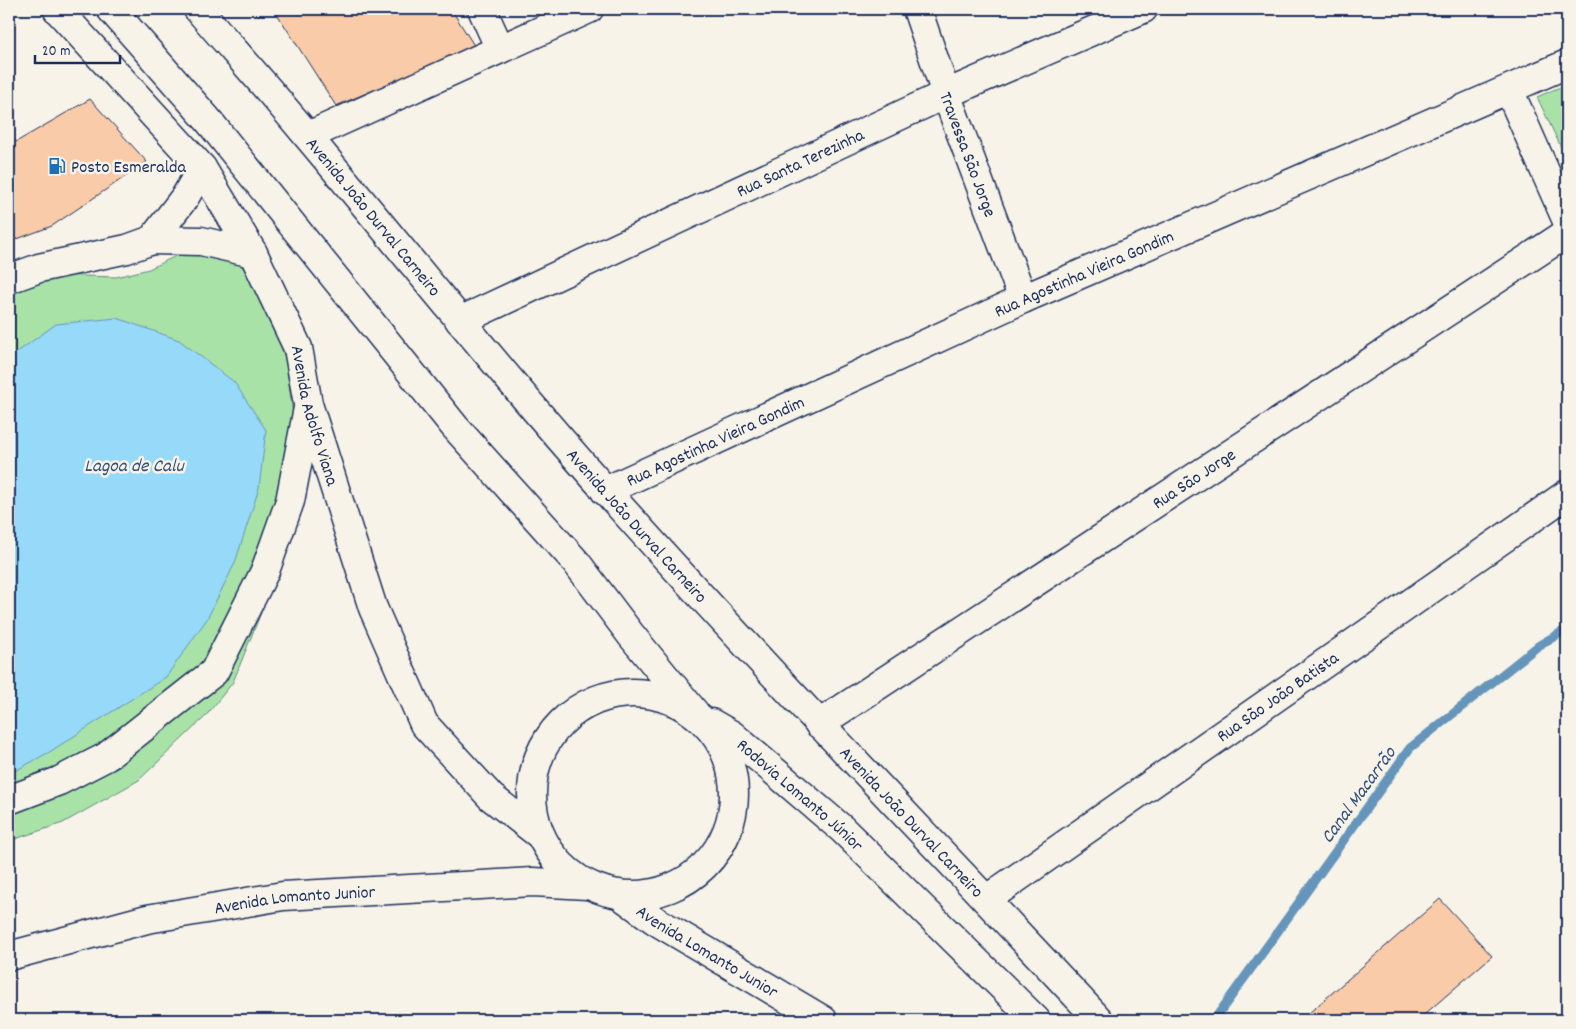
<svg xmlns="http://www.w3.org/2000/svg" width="1576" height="1029" viewBox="0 0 1576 1029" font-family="Dekko,sans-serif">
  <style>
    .green { fill: #a8e2a7; stroke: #628882 }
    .water { fill: #97d9f9; stroke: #6595bb }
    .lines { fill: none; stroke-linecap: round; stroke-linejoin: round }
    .stream { stroke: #6595bb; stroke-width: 9 }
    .building { fill: #facba9; stroke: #1b2f5e }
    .minor-casing { stroke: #1b2f5e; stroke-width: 31 }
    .secondary-casing { stroke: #1b2f5e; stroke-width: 31 }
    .trunk-casing { stroke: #1b2f5e; stroke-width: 31 }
    .minor { stroke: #f7f3e8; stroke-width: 28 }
    .secondary { stroke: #f7f3e8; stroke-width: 28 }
    .trunk { stroke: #f7f3e8; stroke-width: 28 }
    .labels { text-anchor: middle; stroke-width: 5; stroke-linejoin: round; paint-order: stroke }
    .street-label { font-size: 18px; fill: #1b2f5e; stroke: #f7f3e8 }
    .poi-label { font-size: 18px; fill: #1b2f5e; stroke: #f7f3e8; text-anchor: start }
    .water-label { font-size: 19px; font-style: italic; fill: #34517d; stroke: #f7f3e8 }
  </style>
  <rect width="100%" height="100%" fill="#f7f3e8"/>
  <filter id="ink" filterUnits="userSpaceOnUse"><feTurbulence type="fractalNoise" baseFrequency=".02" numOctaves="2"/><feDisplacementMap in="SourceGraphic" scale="10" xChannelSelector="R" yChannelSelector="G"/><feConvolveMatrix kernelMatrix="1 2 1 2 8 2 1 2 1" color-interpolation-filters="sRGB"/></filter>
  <g filter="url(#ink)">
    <g class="green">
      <polygon points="1567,84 1567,160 1537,97"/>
      <polygon points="186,251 229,258 252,273 265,297 286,361 296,439 275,578 233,682 205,717 139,780 63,823 9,841 9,286 53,275 116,277 149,269"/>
    </g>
    <polygon class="water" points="117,318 179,340 234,382 266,430 259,488 235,563 207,619 166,677 51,751 17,770 9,773 9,358 56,324"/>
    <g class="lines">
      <polyline class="stream" points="1214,1020 1410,748 1538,646 1567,629"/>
    </g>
    <g class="building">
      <polygon points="274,9 451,9 475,47 336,106"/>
      <polygon points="90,99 147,162 52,226 9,242 9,133 16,142"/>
      <polygon points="1440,899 1492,956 1418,1020 1301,1020"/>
    </g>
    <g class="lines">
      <g class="minor-casing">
        <g id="minor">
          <path id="s1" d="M198 9C235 52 273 94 309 138 408 256 504 377 607 492 767 672 935 844 1099 1020"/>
          <polyline points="482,9 500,49"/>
          <path id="s2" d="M917 9 946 94 1023 299"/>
          <polyline points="1509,90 1567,221"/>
          <polyline points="308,136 589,9"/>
          <polyline points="9,279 39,268 127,249 152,240"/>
          <path id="s3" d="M460 321 946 94 1143 9"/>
          <path id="s4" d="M605 491 1023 299 1567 64"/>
          <path id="s5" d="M819 724 1567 233"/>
          <path id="s6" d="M987 899 1567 494"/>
        </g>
      </g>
      <g class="secondary-casing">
        <g id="secondary">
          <path id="s7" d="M57 9 202 168 253 253 298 348 308 404 373 608 424 724 491 797 540 835"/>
          <polyline points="111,9 208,120 455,427 576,562 631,635 695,713"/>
          <polyline points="152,240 201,241 253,253"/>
          <polyline points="152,240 185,197 202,168"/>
          <polyline points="9,800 59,781 106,757 214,672 265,571 290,501 308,408"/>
          <path id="s8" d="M9 956 147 919 283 896 533 882 587 885"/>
        </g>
      </g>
      <g class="trunk-casing">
        <g id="trunk">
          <circle cx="633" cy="794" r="101"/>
          <path id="s9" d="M711 723 732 735 842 829 1036 1020"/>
          <path id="s10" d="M620 895 656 921 823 1020"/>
        </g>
      </g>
      <use href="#minor" class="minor"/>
      <use href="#secondary" class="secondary"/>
      <use href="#trunk" class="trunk"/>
    </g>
  </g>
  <defs>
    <g id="fuel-bare" transform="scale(1.35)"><path d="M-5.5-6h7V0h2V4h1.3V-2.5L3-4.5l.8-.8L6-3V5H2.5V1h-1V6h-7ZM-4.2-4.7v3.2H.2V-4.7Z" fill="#1f6fb2" stroke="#f7f3e8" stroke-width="2.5" paint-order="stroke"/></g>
  </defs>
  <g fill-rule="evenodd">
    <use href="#fuel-bare" x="57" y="166"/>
  </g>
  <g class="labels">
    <g class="street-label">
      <text dy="6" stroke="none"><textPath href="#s2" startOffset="154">Travessa São Jorge</textPath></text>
      <text dy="6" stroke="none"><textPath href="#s3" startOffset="375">Rua Santa Terezinha</textPath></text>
      <text dy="6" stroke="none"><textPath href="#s1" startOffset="272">Avenida João Durval Carneiro</textPath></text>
      <text dy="6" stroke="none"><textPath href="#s4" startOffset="526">Rua Agostinha Vieira Gondim</textPath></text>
      <text dy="6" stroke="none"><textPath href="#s7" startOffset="489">Avenida Adolfo Viana</textPath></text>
      <text dy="6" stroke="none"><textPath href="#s4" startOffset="121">Rua Agostinha Vieira Gondim</textPath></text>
      <text dy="6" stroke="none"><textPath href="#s5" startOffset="448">Rua São Jorge</textPath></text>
      <text dy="6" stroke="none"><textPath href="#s1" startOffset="678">Avenida João Durval Carneiro</textPath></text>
      <text dy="6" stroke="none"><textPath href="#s6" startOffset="354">Rua São João Batista</textPath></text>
      <text dy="6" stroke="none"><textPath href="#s9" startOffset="115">Rodovia Lomanto Júnior</textPath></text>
      <text dy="6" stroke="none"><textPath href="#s1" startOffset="1082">Avenida João Durval Carneiro</textPath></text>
      <text dy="6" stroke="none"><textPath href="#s8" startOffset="292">Avenida Lomanto Junior</textPath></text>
      <text dy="6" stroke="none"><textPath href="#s10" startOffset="104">Avenida Lomanto Junior</textPath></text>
    </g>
    <g class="poi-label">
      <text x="71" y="172">Posto Esmeralda</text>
    </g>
    <g class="water-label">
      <text x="134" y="471">Lagoa de Calu</text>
      <text transform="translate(1357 794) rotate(-54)" y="7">Canal Macarrão</text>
    </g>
  </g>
  <rect width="1576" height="1029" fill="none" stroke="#f7f3e8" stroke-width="30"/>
  <rect x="15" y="15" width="1546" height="999" fill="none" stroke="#1b2f5e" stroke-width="2" filter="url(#ink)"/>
  <path d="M35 55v8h85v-8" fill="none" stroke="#1b2f5e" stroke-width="2.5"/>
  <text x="42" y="55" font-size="15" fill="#1b2f5e" stroke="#f7f3e8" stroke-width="4" paint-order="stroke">20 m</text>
</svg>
